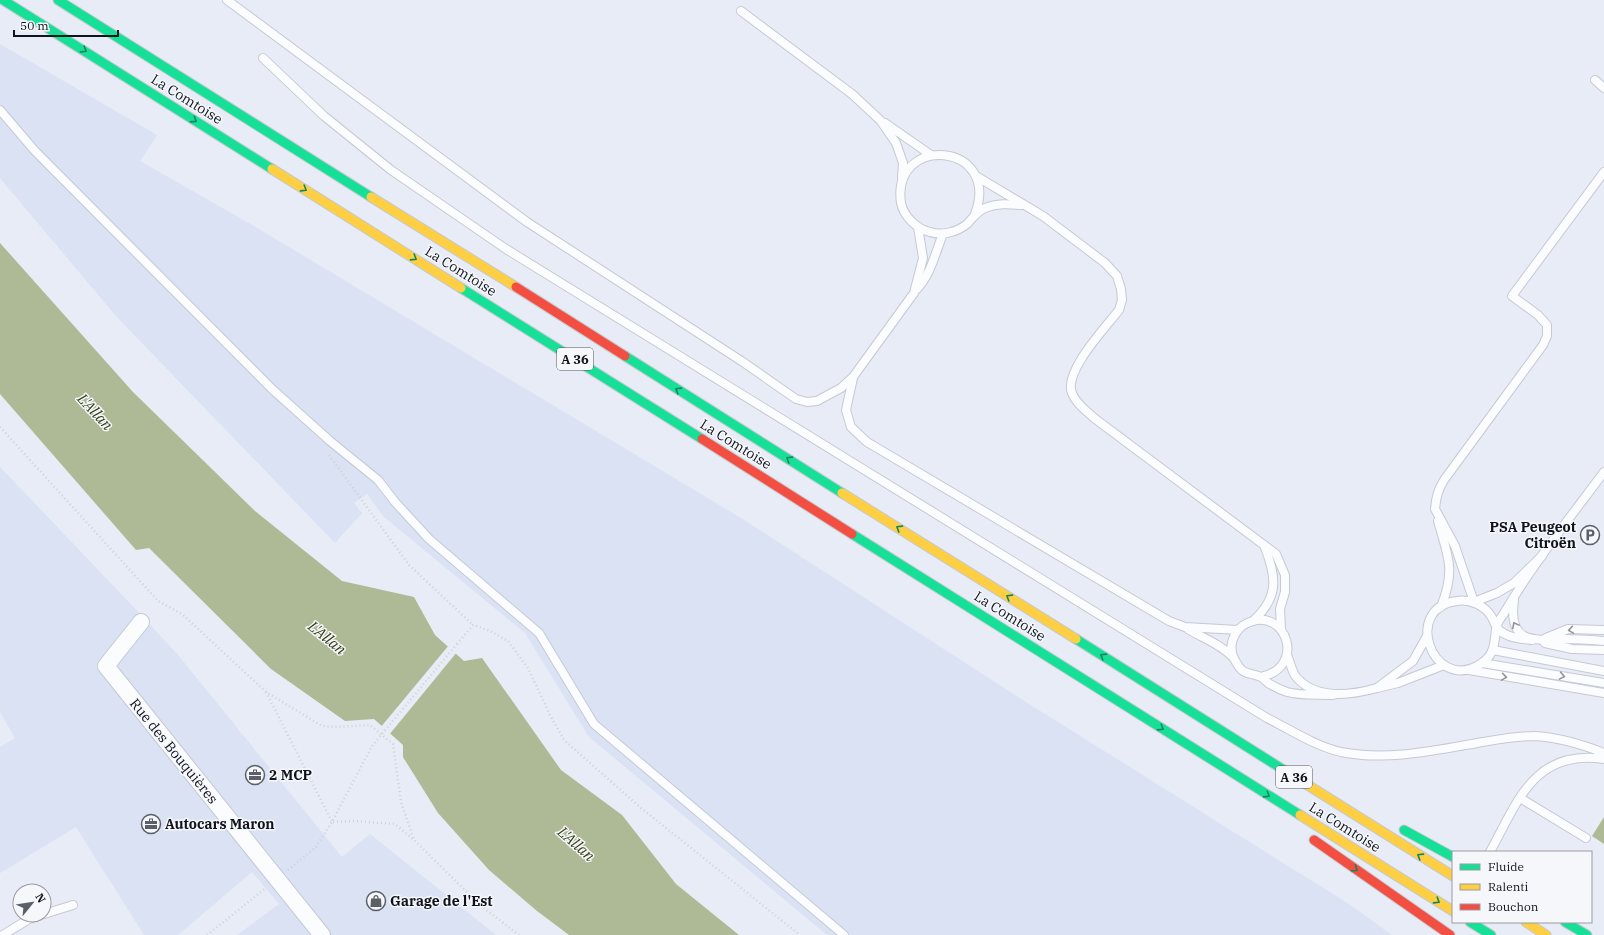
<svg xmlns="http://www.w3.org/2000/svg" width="1604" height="935" viewBox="0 0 1604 935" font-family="'IBM Plex Serif',serif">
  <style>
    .built { fill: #dae2f4 }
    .water { fill: #aeba96 }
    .pier { fill: #e7ecf6 }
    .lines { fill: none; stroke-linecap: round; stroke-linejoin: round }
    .lane-casing { stroke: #c5c9d2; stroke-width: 10 }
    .street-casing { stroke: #c5c9d2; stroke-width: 18 }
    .fast-casing { stroke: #c6c9ce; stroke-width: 11 }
    .slow-casing { stroke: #c6c9ce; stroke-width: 11 }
    .jam-casing { stroke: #c6c9ce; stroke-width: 11 }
    .path { stroke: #d0d2d4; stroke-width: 2.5; stroke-dasharray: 1 3; stroke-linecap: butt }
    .lane { stroke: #fbfcfe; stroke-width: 8 }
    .street { stroke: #fbfcfe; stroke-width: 16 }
    .fast { stroke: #16e098; stroke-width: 9 }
    .slow { stroke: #ffcf43; stroke-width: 9 }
    .jam { stroke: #f24e42; stroke-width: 9 }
    .path-bridge { stroke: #d0d2d4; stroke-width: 2.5; stroke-dasharray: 1 3; stroke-linecap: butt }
    .oneway { stroke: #138460 }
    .oneway2 { stroke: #919398 }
    .labels { text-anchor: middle; stroke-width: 3; stroke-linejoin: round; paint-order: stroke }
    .shield { fill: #f5f7fb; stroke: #54575e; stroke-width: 1 }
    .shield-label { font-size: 13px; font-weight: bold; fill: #0f131b }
    .street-label { font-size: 14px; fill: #0f131b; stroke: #f5f7fb }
    .poi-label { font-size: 14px; font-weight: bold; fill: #0f131b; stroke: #f5f7fb; text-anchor: start }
    .water-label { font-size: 15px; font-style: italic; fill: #333d12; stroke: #f5f7fb }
  </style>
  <rect width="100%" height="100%" fill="#e7ecf6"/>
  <g class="built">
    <polygon points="0,44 157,135 140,161 259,229 741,518 1029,704 1349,904 1392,935 827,935 589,737 525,633 384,517 367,494 354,503 362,513 335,543 115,315 0,178"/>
    <polygon points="0,467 144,618 178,655 342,857 370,834 496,935 237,935 279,904 252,872 178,935 144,935 76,827 0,873 0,747 15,738 0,712"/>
  </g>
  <g class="water">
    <polygon points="0,243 133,392 255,511 342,581 414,597 435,635 464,661 482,658 561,770 622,815 676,884 739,935 569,935 537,911 489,870 438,813 403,757 403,745 374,719 345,721 271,669 149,548 136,550 0,394"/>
    <polygon points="1604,817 1604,844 1592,836"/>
  </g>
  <polygon class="pier" points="449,645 457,652 389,735 380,728"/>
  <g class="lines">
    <g class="lane-casing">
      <g id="lane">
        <polyline points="227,0 527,222 743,362 796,399 807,402 817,401 841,388 853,377 914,293 923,258 918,227"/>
        <polyline points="741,11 852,94 880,120 896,143 903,163 902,178"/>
        <path d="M263 58 324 116 391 170 506 249 1267 718C1291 730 1315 746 1341 752 1386 761 1432 751 1477 743 1495 740 1515 736 1534 736 1559 737 1581 744 1604 753"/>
        <polyline points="1595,80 1604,88"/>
        <polyline points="0,110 35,151 272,389 330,441 378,480 395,502 429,539 539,633 594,724 844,935"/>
        <polyline points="885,123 931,155"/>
        <path d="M976 176 1043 216 1105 263 1117 276 1121 289 1122 300 1119 310C1106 327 1063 372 1072 393 1076 404 1087 411 1094 418L1276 554 1285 575V592L1280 609 1281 629"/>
        <path d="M975 214C1002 142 891 133 901 203 904 217 917 229 930 232 942 236 957 232 967 224 973 218 976 212 985 208 997 203 1009 204 1021 205"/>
        <path d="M916 290C931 275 935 253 943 234"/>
        <polyline points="853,378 846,410 851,427 867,442 1169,621 1185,627 1238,630"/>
        <path d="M1438 521C1448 557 1456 569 1441 607"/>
        <path d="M1542 556 1514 583 1497 593 1474 602 1455 546 1435 509C1436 497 1438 490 1444 480L1543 345 1547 336V325L1538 315 1512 296 1604 172"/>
        <path d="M1514 600C1508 642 1530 641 1564 639 1577 639 1591 640 1604 641"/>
        <path d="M1254 620C1280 596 1276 575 1264 545"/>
        <path d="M1188 629C1206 640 1217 642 1233 657"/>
        <polyline points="1427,636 1413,661 1377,688 1398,683 1444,665"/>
        <polyline points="1546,638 1568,629 1604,630"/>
        <path d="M1532 640C1522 639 1509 638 1500 631 1495 627 1495 622 1491 616 1484 605 1470 599 1457 601 1403 607 1431 690 1477 666 1495 656 1494 646 1496 629 1496 624 1500 619 1503 615 1532 565 1569 519 1604 472"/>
        <polyline points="1545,643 1572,649 1604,650"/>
        <polyline points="1493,650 1604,671"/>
        <path d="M1287 655C1290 661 1292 673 1297 678 1317 700 1352 695 1377 688"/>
        <polyline points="1482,663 1604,683"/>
        <polyline points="1469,670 1604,693"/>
        <path d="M1261 677C1307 667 1286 608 1250 622 1244 624 1239 628 1236 633 1230 643 1230 653 1236 662 1243 676 1250 672 1261 677 1263 678 1266 681 1268 683 1273 686 1281 690 1287 692 1301 696 1318 694 1333 695"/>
        <polyline points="1520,798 1586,838"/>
        <path d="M1490 852C1518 801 1534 749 1604 759"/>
        <polyline points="44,914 73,905"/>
        <polyline points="3,935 29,919 41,915"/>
      </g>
    </g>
    <g class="street-casing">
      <polyline id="street" points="141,622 106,666 322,935"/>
    </g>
    <g class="fast-casing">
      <g id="fast">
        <polyline points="3,0 272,169"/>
        <polyline points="58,0 371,197"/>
        <polyline points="461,288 702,439"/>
        <polyline points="625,356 842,493"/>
        <polyline points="852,534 1300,815"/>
        <polyline points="1076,639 1306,784"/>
        <polyline points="1404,830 1453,857"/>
        <polyline points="1470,922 1491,935"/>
        <polyline points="1565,922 1587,935"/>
      </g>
    </g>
    <g class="slow-casing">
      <g id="slow">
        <polyline points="272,169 461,288"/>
        <polyline points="371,197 516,287"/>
        <polyline points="842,493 1076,639"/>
        <polyline points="1306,784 1453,876"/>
        <polyline points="1300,815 1453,911"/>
        <polyline points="1526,922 1546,935"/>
      </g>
    </g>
    <g class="jam-casing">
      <g id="jam">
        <polyline points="516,287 625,356"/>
        <polyline points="702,439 852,534"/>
        <polyline points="1314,840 1450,935"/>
      </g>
    </g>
    <g class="path">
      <polyline points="0,427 158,601 182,614 266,692 322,726 335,727 370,725 393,744 401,802 414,840"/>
      <polyline points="329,455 409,565 473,625"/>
      <polyline points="457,644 473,625 490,631 508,641 528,668 550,715 564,740 641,808 800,935"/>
      <polyline points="266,692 332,822"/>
      <polyline points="333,822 354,821 395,824 414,840 480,905 519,935"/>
      <polyline points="288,870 316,847 332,822 372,746"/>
      <polyline points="207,935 266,888"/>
    </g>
    <use href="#lane" class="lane"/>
    <use href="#street" class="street"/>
    <use href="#fast" class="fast"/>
    <use href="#slow" class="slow"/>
    <use href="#jam" class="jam"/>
    <polyline class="path-bridge" points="372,746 457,644"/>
  </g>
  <defs><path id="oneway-chevron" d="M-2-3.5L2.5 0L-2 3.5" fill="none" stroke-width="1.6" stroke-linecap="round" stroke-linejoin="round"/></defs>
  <g class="oneway">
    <use href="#oneway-chevron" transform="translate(84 50) rotate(32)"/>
    <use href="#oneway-chevron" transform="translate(194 120) rotate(33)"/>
    <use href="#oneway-chevron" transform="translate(304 189) rotate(32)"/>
    <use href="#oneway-chevron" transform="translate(414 258) rotate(32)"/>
    <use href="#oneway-chevron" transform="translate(678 390) rotate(-148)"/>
    <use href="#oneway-chevron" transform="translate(789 459) rotate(-148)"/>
    <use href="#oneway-chevron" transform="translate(899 528) rotate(-148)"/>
    <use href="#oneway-chevron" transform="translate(1009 597) rotate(-148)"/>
    <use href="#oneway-chevron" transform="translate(1103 656) rotate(-148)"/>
    <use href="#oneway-chevron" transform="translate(1161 728) rotate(32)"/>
    <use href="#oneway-chevron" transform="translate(1267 795) rotate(32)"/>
    <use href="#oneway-chevron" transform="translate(1420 856) rotate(-148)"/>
    <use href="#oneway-chevron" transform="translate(1355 869) rotate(35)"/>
    <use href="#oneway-chevron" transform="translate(1437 901) rotate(32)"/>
  </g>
  <g class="oneway2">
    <use href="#oneway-chevron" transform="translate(1515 625) rotate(-118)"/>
    <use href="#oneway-chevron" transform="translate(1571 630) rotate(171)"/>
    <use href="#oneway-chevron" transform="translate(1562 676) rotate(10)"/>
    <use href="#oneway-chevron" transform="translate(1504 677) rotate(9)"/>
  </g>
  <defs>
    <g id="parking-ring" transform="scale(1)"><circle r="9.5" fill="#f5f7fb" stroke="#5b5f68" stroke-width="1.5"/><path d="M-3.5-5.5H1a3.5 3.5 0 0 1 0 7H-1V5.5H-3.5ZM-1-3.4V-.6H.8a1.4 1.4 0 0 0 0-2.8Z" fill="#5b5f68"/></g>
    <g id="office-ring" transform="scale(1)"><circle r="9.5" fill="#f5f7fb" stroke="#5b5f68" stroke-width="1.5"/><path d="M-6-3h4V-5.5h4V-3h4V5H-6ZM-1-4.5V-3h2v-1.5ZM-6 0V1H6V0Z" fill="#5b5f68"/></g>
    <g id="shop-ring" transform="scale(1)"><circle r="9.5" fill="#f5f7fb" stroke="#5b5f68" stroke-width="1.5"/><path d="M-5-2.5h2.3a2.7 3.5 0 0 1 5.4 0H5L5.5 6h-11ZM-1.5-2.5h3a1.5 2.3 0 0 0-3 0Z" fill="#5b5f68"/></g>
  </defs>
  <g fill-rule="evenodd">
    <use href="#parking-ring" x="1590" y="535"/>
    <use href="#office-ring" x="255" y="775"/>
    <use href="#office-ring" x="151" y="824"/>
    <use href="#shop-ring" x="376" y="901"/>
  </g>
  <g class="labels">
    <g class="shield">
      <rect x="557" y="348" width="36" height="22" rx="3"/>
      <rect x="1276" y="766" width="36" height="22" rx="3"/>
    </g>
    <g class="shield-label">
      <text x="575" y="364">A 36</text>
      <text x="1294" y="782">A 36</text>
    </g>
    <g class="street-label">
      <text transform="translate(187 99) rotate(32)" y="5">La Comtoise</text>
      <text transform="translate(461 271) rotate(32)" y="5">La Comtoise</text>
      <text transform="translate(736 444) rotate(32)" y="5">La Comtoise</text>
      <text transform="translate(1010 616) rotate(32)" y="5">La Comtoise</text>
      <text transform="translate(174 751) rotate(51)" y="5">Rue des Bouquières</text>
      <text transform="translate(1345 827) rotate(32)" y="5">La Comtoise</text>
    </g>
    <g class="poi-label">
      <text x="1576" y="532" text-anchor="end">PSA Peugeot<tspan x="1576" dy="16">Citroën</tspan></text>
      <text x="269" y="780">2 MCP</text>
      <text x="165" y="829">Autocars Maron</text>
      <text x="390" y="906">Garage de l'Est</text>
    </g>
    <g class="water-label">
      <text transform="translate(95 412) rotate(47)" y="5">L'Allan</text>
      <text transform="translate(327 638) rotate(39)" y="5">L'Allan</text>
      <text transform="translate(576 844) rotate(41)" y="5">L'Allan</text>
    </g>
  </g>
  <rect x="1452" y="851" width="140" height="72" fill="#f5f7fb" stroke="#999ca1"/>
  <rect x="1460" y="864" width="20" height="6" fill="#16e098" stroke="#999ca1"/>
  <text x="1488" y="871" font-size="12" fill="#0f131b">Fluide</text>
  <rect x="1460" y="884" width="20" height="6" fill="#ffcf43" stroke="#999ca1"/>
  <text x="1488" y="891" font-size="12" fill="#0f131b">Ralenti</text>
  <rect x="1460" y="904" width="20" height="6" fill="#f24e42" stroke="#999ca1"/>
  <text x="1488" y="911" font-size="12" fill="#0f131b">Bouchon</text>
  <g transform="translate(32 903) rotate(60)"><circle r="19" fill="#f5f7fb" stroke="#999ca1"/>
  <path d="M0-3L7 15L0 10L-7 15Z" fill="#5b5f68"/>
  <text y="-6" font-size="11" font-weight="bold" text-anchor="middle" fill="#0f131b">N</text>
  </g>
  <path d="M14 30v6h104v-6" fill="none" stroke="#0f131b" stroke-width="2"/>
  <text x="20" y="30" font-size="12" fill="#0f131b" stroke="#f5f7fb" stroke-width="3" paint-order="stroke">50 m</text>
</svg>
